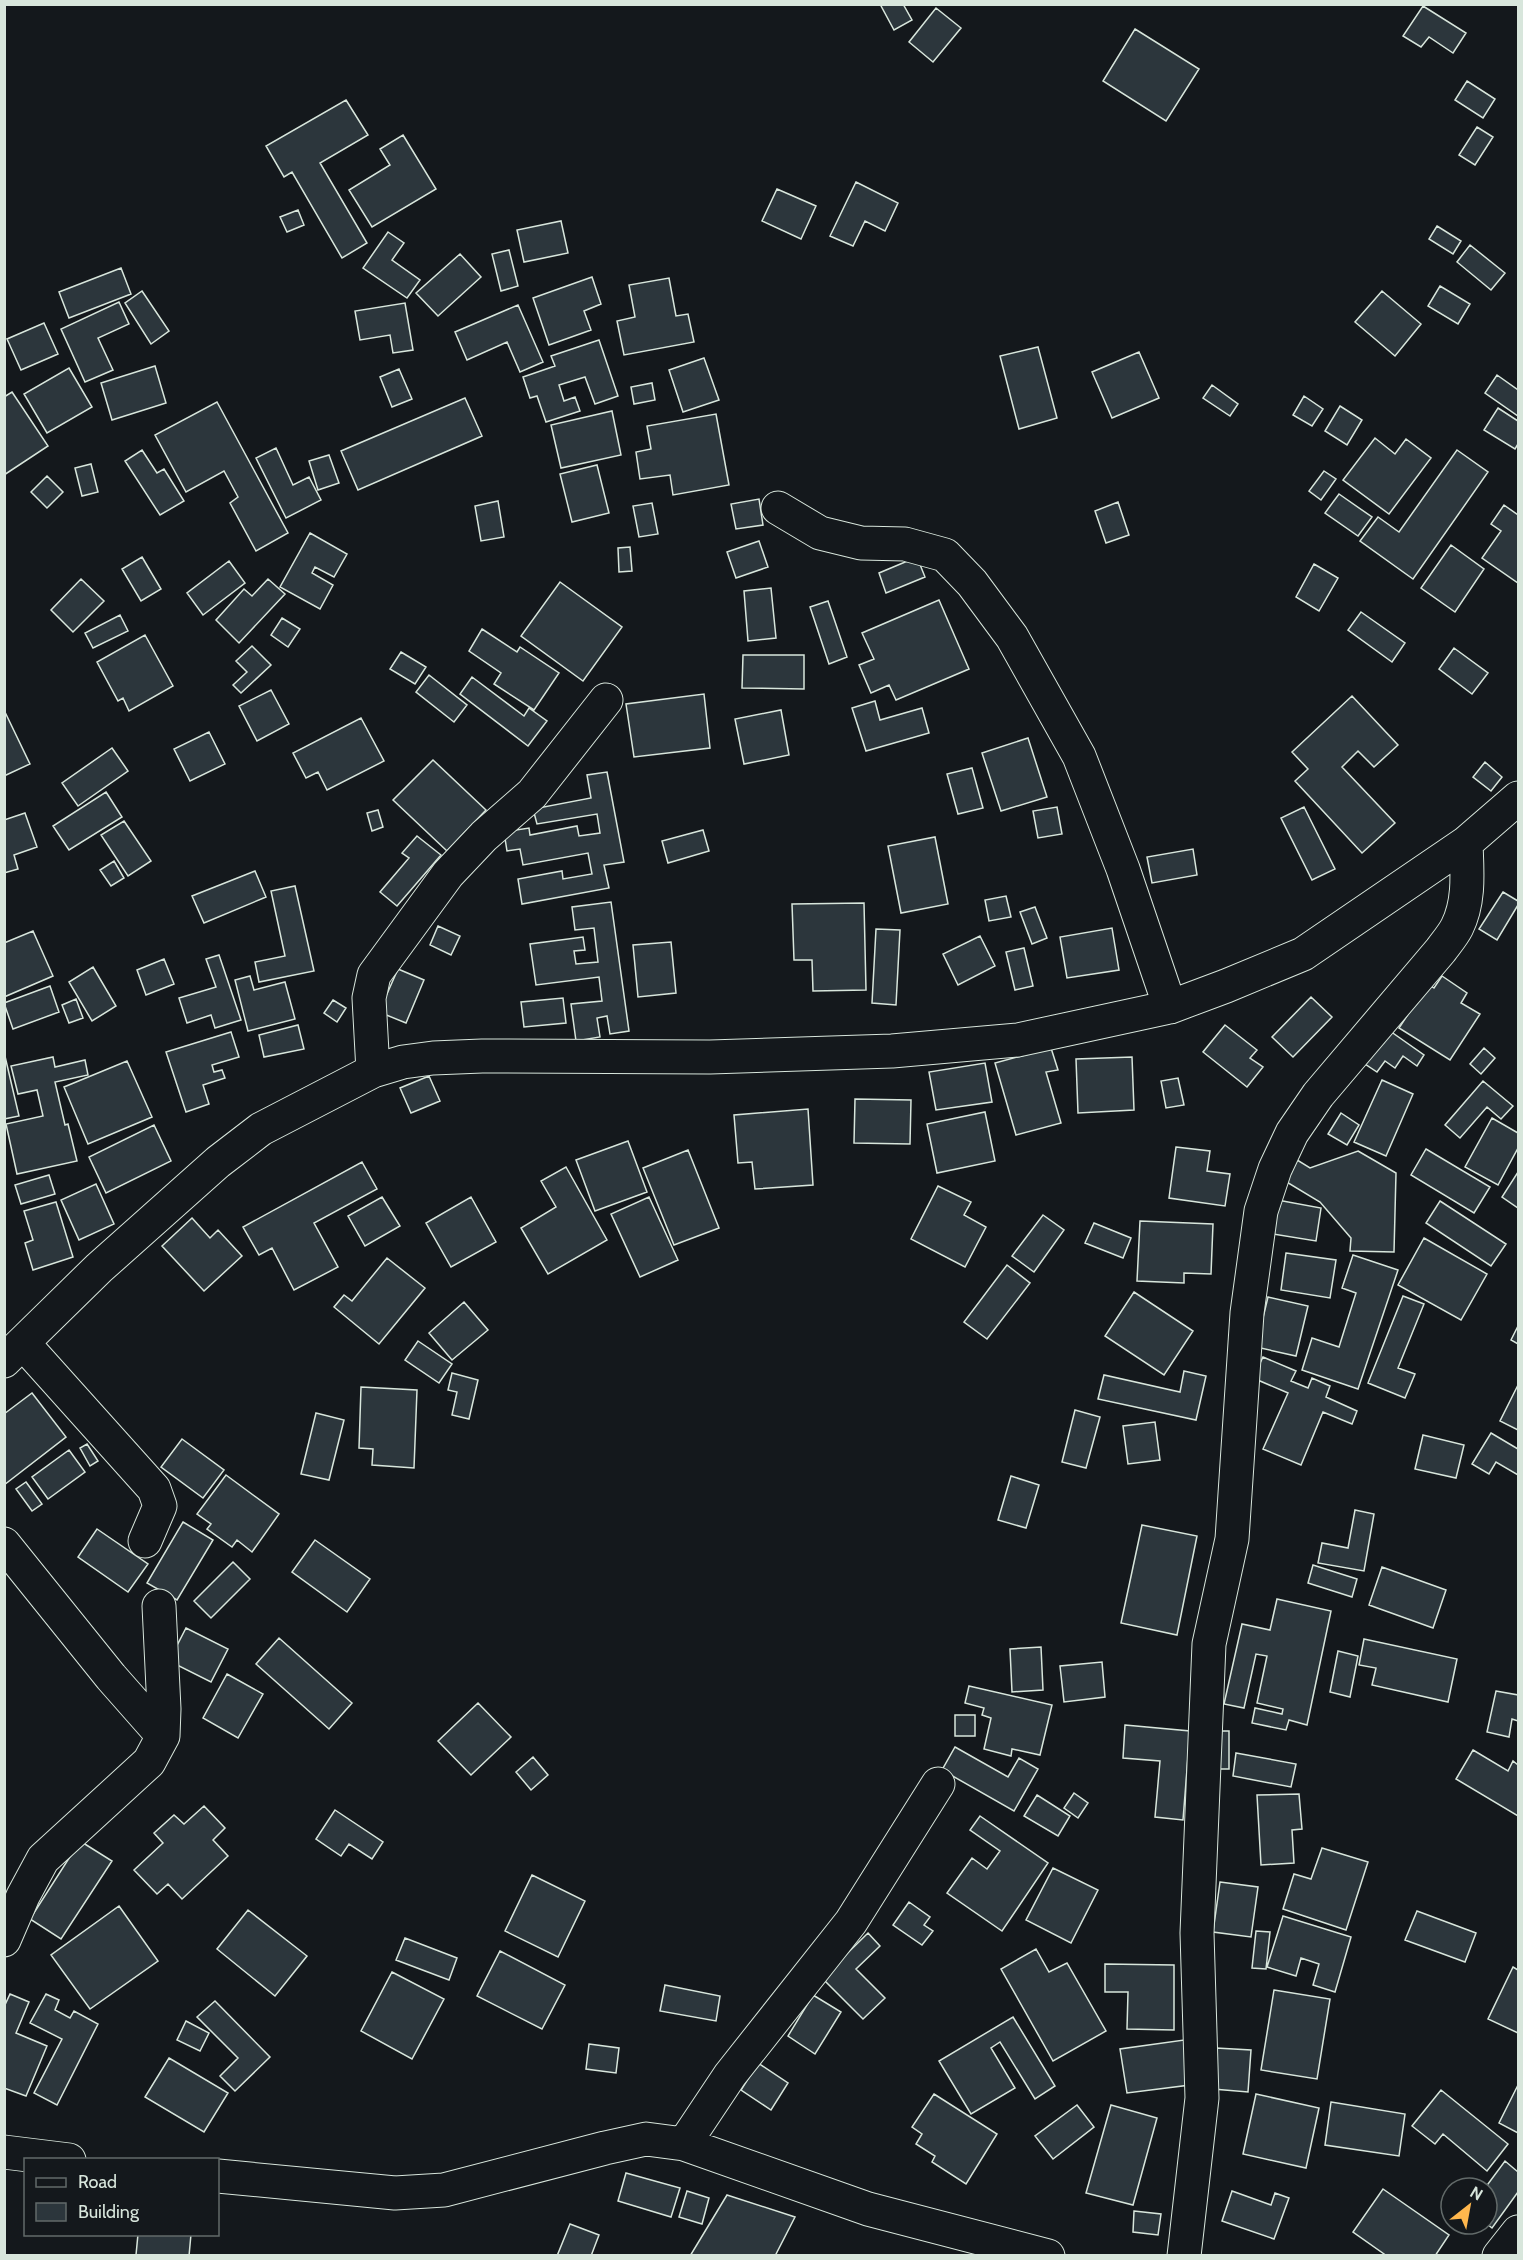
<svg xmlns="http://www.w3.org/2000/svg" width="1523" height="2260" viewBox="0 0 1523 2260" font-family="Cabin,sans-serif">
<rect width="100%" height="100%" fill="#14181c"/>
<path fill="#2c363c" stroke="#d8e6dc" stroke-width="1.5" d="M880 4H903L912 20 894 30Z
M1423 6 1466 33 1453 53 1429 37 1421 47 1403 36Z
M936 8 961 28 933 62 909 42Z
M1135 29 1199 69 1166 121 1103 81Z
M1467 81 1495 99 1483 118 1455 100Z
M346 100 368 135 320 163 367 243 342 258 292 172 284 177 266 146Z
M1477 127 1493 137 1475 165 1459 155Z
M403 135 436 189 372 227 349 190 390 165 380 149Z
M856 182 898 203 885 231 865 221 853 246 830 236Z
M777 189 816 206 801 239 762 221Z
M298 210 304 225 287 232 280 217Z
M561 221 568 253 524 262 517 230Z
M1437 226 1461 241 1453 254 1429 239Z
M388 232 404 243 392 260 420 280 407 298 363 268Z
M1470 245 1505 273 1491 290 1457 262Z
M509 250 518 286 501 291 492 254Z
M460 254 481 277 438 316 416 293Z
M121 268 131 294 69 318 59 292Z
M592 277 601 304 584 311 591 330 549 345 533 298Z
M669 278 676 316 688 314 694 342 624 355 617 321 635 317 629 285Z
M1440 286 1470 304 1458 324 1428 306Z
M142 291 169 331 151 344 125 303Z
M1382 291 1421 324 1395 356 1355 322Z
M119 302 129 324 98 338 113 370 85 382 61 329Z
M405 303 413 350 393 353 390 335 360 340 355 311Z
M518 305 543 362 520 372 507 342 467 360 455 332Z
M44 323 58 354 21 370 7 339Z
M599 340 618 396 595 404 585 377 559 385 564 401 575 397 580 411 546 422 537 396 530 398 523 377 555 366 551 356Z
M1038 347 1057 418 1019 429 1000 356Z
M1139 352 1159 398 1112 418 1092 372Z
M704 358 719 400 683 412 669 370Z
M155 366 166 403 112 420 101 383Z
M69 368 92 407 47 433 24 394Z
M399 369 412 399 392 407 380 377Z
M1497 375 1518 390V416L1485 393Z
M652 383 655 400 634 404 631 387Z
M1212 385 1238 404 1230 416 1203 398Z
M12 392 48 446 4 475V397Z
M1304 396 1323 409 1312 426 1293 415Z
M465 398 482 436 358 490 341 451Z
M217 402 288 533 256 551 230 503 238 497 224 471 186 492 155 435Z
M1340 406 1362 420 1347 445 1325 431Z
M1498 408 1518 421V444L1515 449 1484 430Z
M612 411 621 455 561 468 551 425Z
M716 414 729 485 673 495 670 475 640 479 636 452 651 449 647 426Z
M1375 438 1395 454 1406 439 1431 458 1389 514 1343 480Z
M276 448 293 485 309 477 321 500 286 518 256 458Z
M142 450 157 473 164 469 184 501 160 515 125 461Z
M1457 450 1488 472 1413 579 1360 541 1378 517 1399 532Z
M329 455 339 483 318 490 309 461Z
M91 464 98 492 82 496 75 468Z
M597 465 609 513 572 522 560 474Z
M1324 471 1336 479 1321 500 1309 491Z
M47 476 63 492 47 508 31 492Z
M1339 494 1372 517 1358 536 1325 513Z
M759 499 763 525 736 529 731 504Z
M498 501 504 537 481 541 475 506Z
M1118 502 1129 535 1106 543 1095 511Z
M652 503 658 534 639 537 633 506Z
M1504 505 1518 515V583L1482 558 1501 531 1491 524Z
M310 533 347 554 334 577 315 567 312 573 333 585 320 609 280 587Z
M759 541 768 567 736 578 727 552Z
M1451 545 1484 569 1455 612 1421 588Z
M630 547 632 571 619 572 618 548Z
M142 557 161 589 141 601 122 569Z
M917 557 925 577 886 593 879 573Z
M229 561 245 583 203 615 187 593Z
M1314 564 1338 578 1319 611 1296 597Z
M81 579 104 601 73 632 51 610Z
M268 579 285 594 239 643 216 620 244 589 252 596Z
M560 582 622 627 583 681 521 636Z
M771 588 776 638 748 641 744 591Z
M939 600 969 669 896 700 889 685 871 693 859 665 874 659 862 633Z
M828 601 847 657 829 664 810 607Z
M1361 612 1405 643 1392 662 1348 630Z
M120 615 128 631 93 648 85 633Z
M282 618 300 629 288 647 271 635Z
M482 629 517 652 520 647 559 673 534 710 494 684 501 673 469 651Z
M145 635 173 686 129 711 123 698 118 701 97 662Z
M252 646 271 665 241 693 233 685 247 672 236 661Z
M1454 648 1488 673 1472 694 1439 669Z
M401 652 426 667 415 684 390 669Z
M743 655H804V689L742 688Z
M429 675 467 705 454 722 416 692Z
M472 677 524 716 529 708 547 721 528 746 460 694Z
M271 690 289 724 257 741 239 706Z
M704 694 710 748 634 757 626 704Z
M1352 696 1398 745 1374 767 1358 751 1342 767 1395 823 1362 853 1295 781 1308 769 1292 752Z
M875 701 880 720 922 708 929 733 866 751 852 708Z
M4 710 30 764 4 776Z
M781 710 789 755 744 764 735 719Z
M361 718 384 761 327 790 318 772 306 778 293 753Z
M209 732 225 764 190 781 174 749Z
M1028 738 1047 797 1001 811 982 753Z
M112 748 128 771 78 806 62 783Z
M433 760 486 810 447 851 393 800Z
M1485 762 1502 777 1491 791 1473 777Z
M972 768 983 808 958 814 947 774Z
M607 772 624 862 604 865 609 888 522 904 518 879 562 871 563 879 592 874 588 853 523 865 520 849 507 851 504 832 529 828 530 835 577 826 579 836 600 833 597 814 537 824 533 809 591 798 587 775Z
M106 792 122 817 69 850 53 826Z
M1057 807 1062 834 1038 838 1033 811Z
M1304 807 1335 869 1312 880 1281 818Z
M378 810 383 827 372 831 367 813Z
M25 813 37 847 14 855 18 869 4 873V820Z
M124 821 151 861 128 876 101 835Z
M703 830 709 851 668 863 662 841Z
M417 836 441 855 397 906 380 892 409 858 402 853Z
M935 837 948 904 901 913 888 846Z
M1193 849 1197 875 1152 883 1147 857Z
M114 861 124 878 111 886 100 870Z
M255 871 266 897 204 923 192 896Z
M295 886 314 971 259 982 255 962 285 956 271 891Z
M1503 892 1518 901V905L1497 940 1479 929Z
M1006 896 1011 917 989 921 985 900Z
M611 902 629 1031 610 1034 607 1016 597 1018 600 1037 576 1041 571 1004 602 1001 599 977 536 985 530 944 583 937 585 950 574 951 576 964 598 962 594 928 575 930 572 907Z
M864 903 866 990 813 991 812 960H794L792 904Z
M1035 907 1047 938 1032 944 1020 912Z
M438 926 460 936 451 955 430 945Z
M1112 928 1119 970 1067 978 1060 937Z
M876 929 900 930 896 1005 872 1003Z
M33 931 53 976 4 997V943Z
M980 936 995 966 958 985 943 954Z
M671 942 676 993 638 997 633 945Z
M1024 948 1033 986 1015 990 1006 952Z
M219 955 241 1020 215 1028 211 1015 187 1023 179 998 216 987 206 959Z
M164 959 174 984 146 995 137 970Z
M93 967 116 1006 92 1021 69 982Z
M398 969 424 980 406 1023 379 1012Z
M250 976 254 990 285 982 295 1019 248 1031 235 980Z
M1442 976 1467 993 1461 1003 1480 1014 1450 1060 1399 1028 1428 984 1434 988Z
M50 986 59 1012 13 1029 4 1003Z
M1311 997 1332 1017 1293 1057 1272 1037Z
M563 998 566 1023 524 1027 521 1002Z
M76 999 83 1018 69 1023 62 1005Z
M333 1000 346 1008 337 1022 324 1013Z
M1380 1024 1424 1055 1417 1066 1403 1056 1395 1068 1385 1061 1377 1072 1356 1058Z
M298 1025 304 1049 264 1057 259 1035Z
M1225 1025 1257 1050 1250 1058 1263 1067 1247 1087 1203 1052Z
M231 1032 239 1057 212 1065 214 1072 222 1070 225 1078 203 1085 209 1104 186 1112 166 1052Z
M1051 1048 1058 1070 1046 1072 1061 1123 1016 1135 995 1063Z
M1484 1048 1495 1058 1481 1074 1470 1064Z
M4 1052 19 1116 4 1119Z
M53 1057 55 1067 85 1060 88 1075 55 1082 65 1125 68 1124 77 1161 17 1174 6 1124 43 1116 37 1090 18 1094 11 1066Z
M1132 1057 1134 1110 1078 1113 1076 1059Z
M127 1061 152 1117 88 1144 64 1087Z
M985 1063 992 1102 936 1110 929 1072Z
M429 1076 440 1101 411 1113 400 1088Z
M1178 1078 1184 1105 1166 1108 1161 1081Z
M1382 1080 1413 1094 1386 1156 1354 1142Z
M1483 1081 1513 1106 1501 1119 1487 1107 1460 1138 1445 1125Z
M855 1099 911 1100 910 1144 854 1143Z
M808 1109 813 1185 755 1189 752 1162 738 1163 734 1115Z
M985 1112 995 1161 937 1173 927 1124Z
M1341 1113 1359 1125 1347 1145 1328 1134Z
M1492 1118 1518 1133V1148L1498 1185 1465 1167Z
M154 1125 171 1161 106 1193 89 1157Z
M628 1141 647 1192 595 1211 576 1160Z
M1176 1147 1210 1151 1207 1171 1230 1174 1225 1206 1169 1198Z
M1426 1149 1490 1187 1474 1213 1411 1175Z
M688 1150 719 1228 674 1245 643 1168Z
M1358 1151 1396 1173 1394 1252 1350 1251 1351 1238 1320 1202 1280 1178 1294 1158 1310 1168Z
M362 1162 377 1189 314 1223 338 1267 294 1290 272 1248 259 1255 243 1227Z
M566 1167 607 1240 548 1274 521 1228 556 1207 541 1181Z
M1518 1172V1208L1502 1197Z
M49 1175 55 1194 21 1204 15 1185Z
M96 1184 114 1224 79 1240 61 1200Z
M938 1186 971 1202 964 1215 986 1227 965 1267 911 1239Z
M382 1197 400 1226 365 1246 348 1216Z
M471 1197 496 1242 451 1267 426 1223Z
M649 1197 678 1260 640 1277 611 1214Z
M1272 1199 1321 1208 1316 1241 1267 1233Z
M1440 1201 1506 1244 1491 1266 1426 1223Z
M56 1202 73 1257 33 1270 25 1243 33 1240 24 1211Z
M1043 1215 1064 1230 1034 1272 1012 1256Z
M192 1218 210 1238 218 1230 242 1256 204 1291 162 1246Z
M1140 1221 1213 1224 1211 1274 1184 1273V1283L1137 1281Z
M1094 1223 1131 1238 1123 1258 1085 1243Z
M1424 1238 1487 1274 1461 1320 1398 1285Z
M1286 1253 1336 1260 1330 1298 1281 1290Z
M1353 1255 1398 1270 1358 1389 1302 1370 1312 1338 1339 1347 1356 1293 1342 1288Z
M387 1258 425 1288 379 1344 334 1307 344 1295 352 1301Z
M1007 1265 1030 1283 987 1339 964 1322Z
M1134 1292 1193 1331 1164 1375 1105 1336Z
M1403 1296 1424 1304 1398 1368 1415 1374 1405 1398 1368 1383Z
M1268 1297 1308 1306 1296 1356 1256 1347Z
M464 1302 488 1330 452 1360 429 1333Z
M1518 1326V1344L1511 1340Z
M418 1341 452 1364 439 1383 405 1360Z
M1263 1357 1296 1371 1291 1381 1308 1388 1312 1378 1330 1386 1326 1397 1357 1411 1352 1424 1323 1412 1301 1465 1263 1449 1288 1393 1253 1378Z
M1184 1371 1206 1376 1196 1420 1098 1399 1104 1375 1180 1392Z
M452 1373 478 1380 469 1419 452 1415 457 1392 448 1390Z
M1518 1385V1430L1500 1421Z
M361 1387 417 1390 414 1468 372 1465 373 1449 359 1448Z
M32 1393 66 1437 4 1485V1414Z
M1075 1410 1100 1417 1086 1468 1062 1462Z
M316 1413 344 1420 329 1480 301 1474Z
M1155 1422 1160 1460 1128 1464 1123 1426Z
M1491 1433 1518 1449V1475L1496 1462 1489 1474 1472 1464Z
M1423 1435 1464 1445 1456 1478 1415 1469Z
M182 1439 224 1470 203 1498 161 1467Z
M87 1444 98 1461 90 1466 80 1448Z
M69 1450 85 1472 48 1499 32 1477Z
M226 1475 279 1514 252 1552 237 1540 232 1547 207 1529 211 1524 197 1514Z
M1011 1476 1039 1485 1026 1528 998 1520Z
M26 1482 42 1504 32 1511 16 1489Z
M1355 1510 1374 1514 1364 1571 1318 1563 1322 1543 1348 1548Z
M183 1522 213 1540 177 1600 147 1583Z
M1142 1525 1197 1536 1177 1635 1121 1623Z
M97 1529 148 1564 128 1592 78 1557Z
M315 1540 370 1579 347 1612 292 1572Z
M233 1562 250 1579 211 1618 194 1601Z
M1313 1565 1357 1579 1352 1597 1308 1583Z
M1382 1567 1446 1590 1433 1628 1369 1605Z
M1277 1599 1331 1611 1307 1725 1289 1720 1286 1730 1252 1723 1255 1708 1282 1714 1283 1709 1257 1703 1267 1656 1256 1654 1244 1708 1224 1704 1242 1624 1270 1630Z
M186 1628 228 1649 211 1682 169 1661Z
M279 1638 352 1703 329 1729 256 1664Z
M1364 1639 1457 1659 1448 1702 1372 1685 1376 1668 1359 1665Z
M1041 1647 1043 1690 1012 1692 1010 1649Z
M1338 1651 1358 1656 1350 1697 1330 1692Z
M1102 1662 1105 1697 1064 1702 1060 1666Z
M227 1674 263 1694 238 1738 203 1718Z
M969 1686 1052 1705 1040 1755 1012 1749 1011 1756 984 1749 991 1718 982 1715 984 1708 965 1703Z
M1496 1691 1518 1695V1721L1512 1719 1509 1737 1487 1732Z
M478 1703 511 1737 471 1775 438 1741Z
M955 1715H975V1736H955Z
M1125 1725 1190 1731 1183 1820 1155 1817 1160 1761 1123 1758Z
M1213 1731H1229V1769H1213Z
M955 1747 1008 1777 1019 1758 1038 1769 1014 1811 942 1770Z
M1473 1750 1508 1771 1513 1761 1518 1765V1816L1456 1779Z
M1236 1753 1296 1764 1291 1787 1233 1776Z
M533 1757 548 1775 531 1790 516 1772Z
M1074 1793 1088 1803 1078 1818 1064 1808Z
M1299 1794 1302 1829 1292 1830 1294 1863 1261 1865 1257 1795Z
M1037 1795 1070 1816 1058 1836 1024 1816Z
M204 1806 225 1828 213 1840 228 1856 182 1899 168 1884 157 1894 134 1870 163 1843 154 1833 174 1815 184 1824Z
M335 1810 383 1842 372 1859 349 1844 341 1856 316 1839Z
M980 1816 1048 1863 1002 1931 947 1893 972 1858 987 1869 1000 1851 970 1830Z
M80 1841 112 1861 61 1939 30 1919Z
M1322 1848 1368 1862 1346 1930 1283 1909 1294 1874 1311 1879Z
M1053 1868 1098 1890 1071 1943 1026 1920Z
M532 1875 585 1901 558 1957 505 1931Z
M1220 1882 1258 1887 1251 1937 1213 1932Z
M909 1902 930 1917 924 1925 933 1931 922 1945 893 1925Z
M119 1906 158 1961 90 2009 51 1955Z
M248 1910 307 1956 275 1996 217 1949Z
M1417 1911 1476 1933 1465 1962 1405 1940Z
M1283 1916 1351 1937 1335 1992 1313 1985 1319 1964 1301 1958 1296 1976 1267 1967Z
M1256 1931 1270 1932 1266 1969 1252 1968Z
M868 1933 880 1946 856 1969 885 1998 863 2019 822 1978Z
M405 1938 457 1958 449 1980 396 1960Z
M1036 1949 1049 1972 1067 1963 1106 2031 1053 2061 1001 1969Z
M500 1951 565 1985 542 2029 477 1996Z
M1105 1964 1174 1965V2030L1127 2029 1128 1992H1105Z
M1513 1967 1518 1970V2033L1488 2019Z
M392 1972 444 1999 412 2059 361 2031Z
M665 1985 720 1996 716 2021 660 2011Z
M1274 1990 1330 1999 1317 2079 1261 2070Z
M10 1994 29 2002 16 2033 47 2046 26 2096 4 2088V2007Z
M46 1994 59 2000 55 2010 70 2018 74 2011 98 2024 57 2105 34 2093 62 2039 30 2023Z
M813 1995 841 2012 815 2054 788 2036Z
M215 2001 270 2057 235 2091 220 2076 238 2058 197 2017Z
M1013 2017 1055 2086 1035 2099 1000 2042 991 2048 1015 2088 971 2114 939 2061Z
M186 2021 209 2033 200 2051 177 2040Z
M1184 2040 1190 2085 1127 2093 1120 2049Z
M589 2044 619 2048 616 2073 586 2069Z
M1216 2048 1251 2050 1248 2092 1213 2089Z
M169 2058 228 2093 204 2132 145 2097Z
M758 2063 788 2083 771 2110 741 2090Z
M1518 2085V2133L1499 2123Z
M1441 2090 1508 2144 1487 2171 1443 2134 1435 2144 1412 2126Z
M934 2094 997 2134 966 2184 932 2162 935 2156 916 2144 922 2134 912 2127Z
M1256 2094 1319 2108 1306 2168 1243 2154Z
M1331 2102 1405 2114 1399 2156 1325 2145Z
M1077 2105 1094 2127 1053 2159 1035 2136Z
M1111 2105 1157 2118 1133 2205 1086 2193Z
M1505 2161 1518 2172V2192L1492 2228 1487 2224V2188H1485Z
M626 2173 680 2188 671 2217 618 2201Z
M1383 2189 1449 2235 1435 2256H1387L1353 2232Z
M687 2191 709 2198 702 2224 679 2217Z
M1232 2191 1271 2205 1275 2193 1289 2198 1274 2239 1222 2221Z
M727 2195 795 2217 775 2256H690Z
M1134 2211 1161 2214 1158 2235 1133 2232Z
M570 2224 599 2235 591 2256H557Z
M138 2234H191L189 2256 136 2255Z"/>
<g fill="none" stroke-linecap="round" stroke-linejoin="round">
<g stroke="#d8e6dc" stroke-width="35">
<path id="minor" d="M778 508 820 533 861 543 905 544 945 555 972 583 1012 637 1079 756 1123 869 1170 1007
M373 1071 369 998 374 975 448 874 484 836 532 794 606 700
M23 1343 154 1489 160 1506 145 1541
M4 1361 99 1268 218 1162 261 1129 373 1071 403 1062 433 1058 482 1056 710 1057 892 1051 1018 1040 1170 1007 1226 986 1303 954 1466 843 1518 798
M4 1544 111 1677 163 1736
M4 1940 23 1896 43 1859 149 1762 163 1736 164 1709 159 1606
M684 2144 730 2075 851 1922 938 1784
M4 2152 69 2160
M218 2176 395 2193 444 2190 605 2148 646 2139 684 2144 868 2209 1048 2256
M1184 2256 1202 2098 1197 1933 1209 1644 1232 1539 1247 1313 1261 1211 1275 1169 1292 1133 1318 1095 1441 950C1446 943 1453 935 1457 927 1470 901 1467 871 1466 843
M1499 2256 1518 2232"/>
</g>
<use href="#minor" stroke="#14181c" stroke-width="33"/>
</g>
<rect width="1523" height="2260" fill="none" stroke="#d8e6dc" stroke-width="12"/>
<rect x="24" y="2158" width="195" height="78" fill="#14181c" stroke="#626a69" stroke-width="1.5"/>
<rect x="36" y="2178" width="30" height="9" fill="#14181c" stroke="#626a69" stroke-width="1.5"/>
<text x="78" y="2188" font-size="18" fill="#d8e6dc">Road</text>
<rect x="36" y="2203" width="30" height="18" fill="#2c363c" stroke="#626a69" stroke-width="1.5"/>
<text x="78" y="2218" font-size="18" fill="#d8e6dc">Building</text>
<g transform="translate(1469 2206) rotate(31)"><circle r="28" fill="#14181c" stroke="#626a69" stroke-width="1.5"/>
<path d="M0-4.5L10 22L0 15L-10 22Z" fill="#ffb74d"/>
<text y="-9" font-size="16" font-weight="bold" text-anchor="middle" fill="#d8e6dc">N</text>
</g>
</svg>
